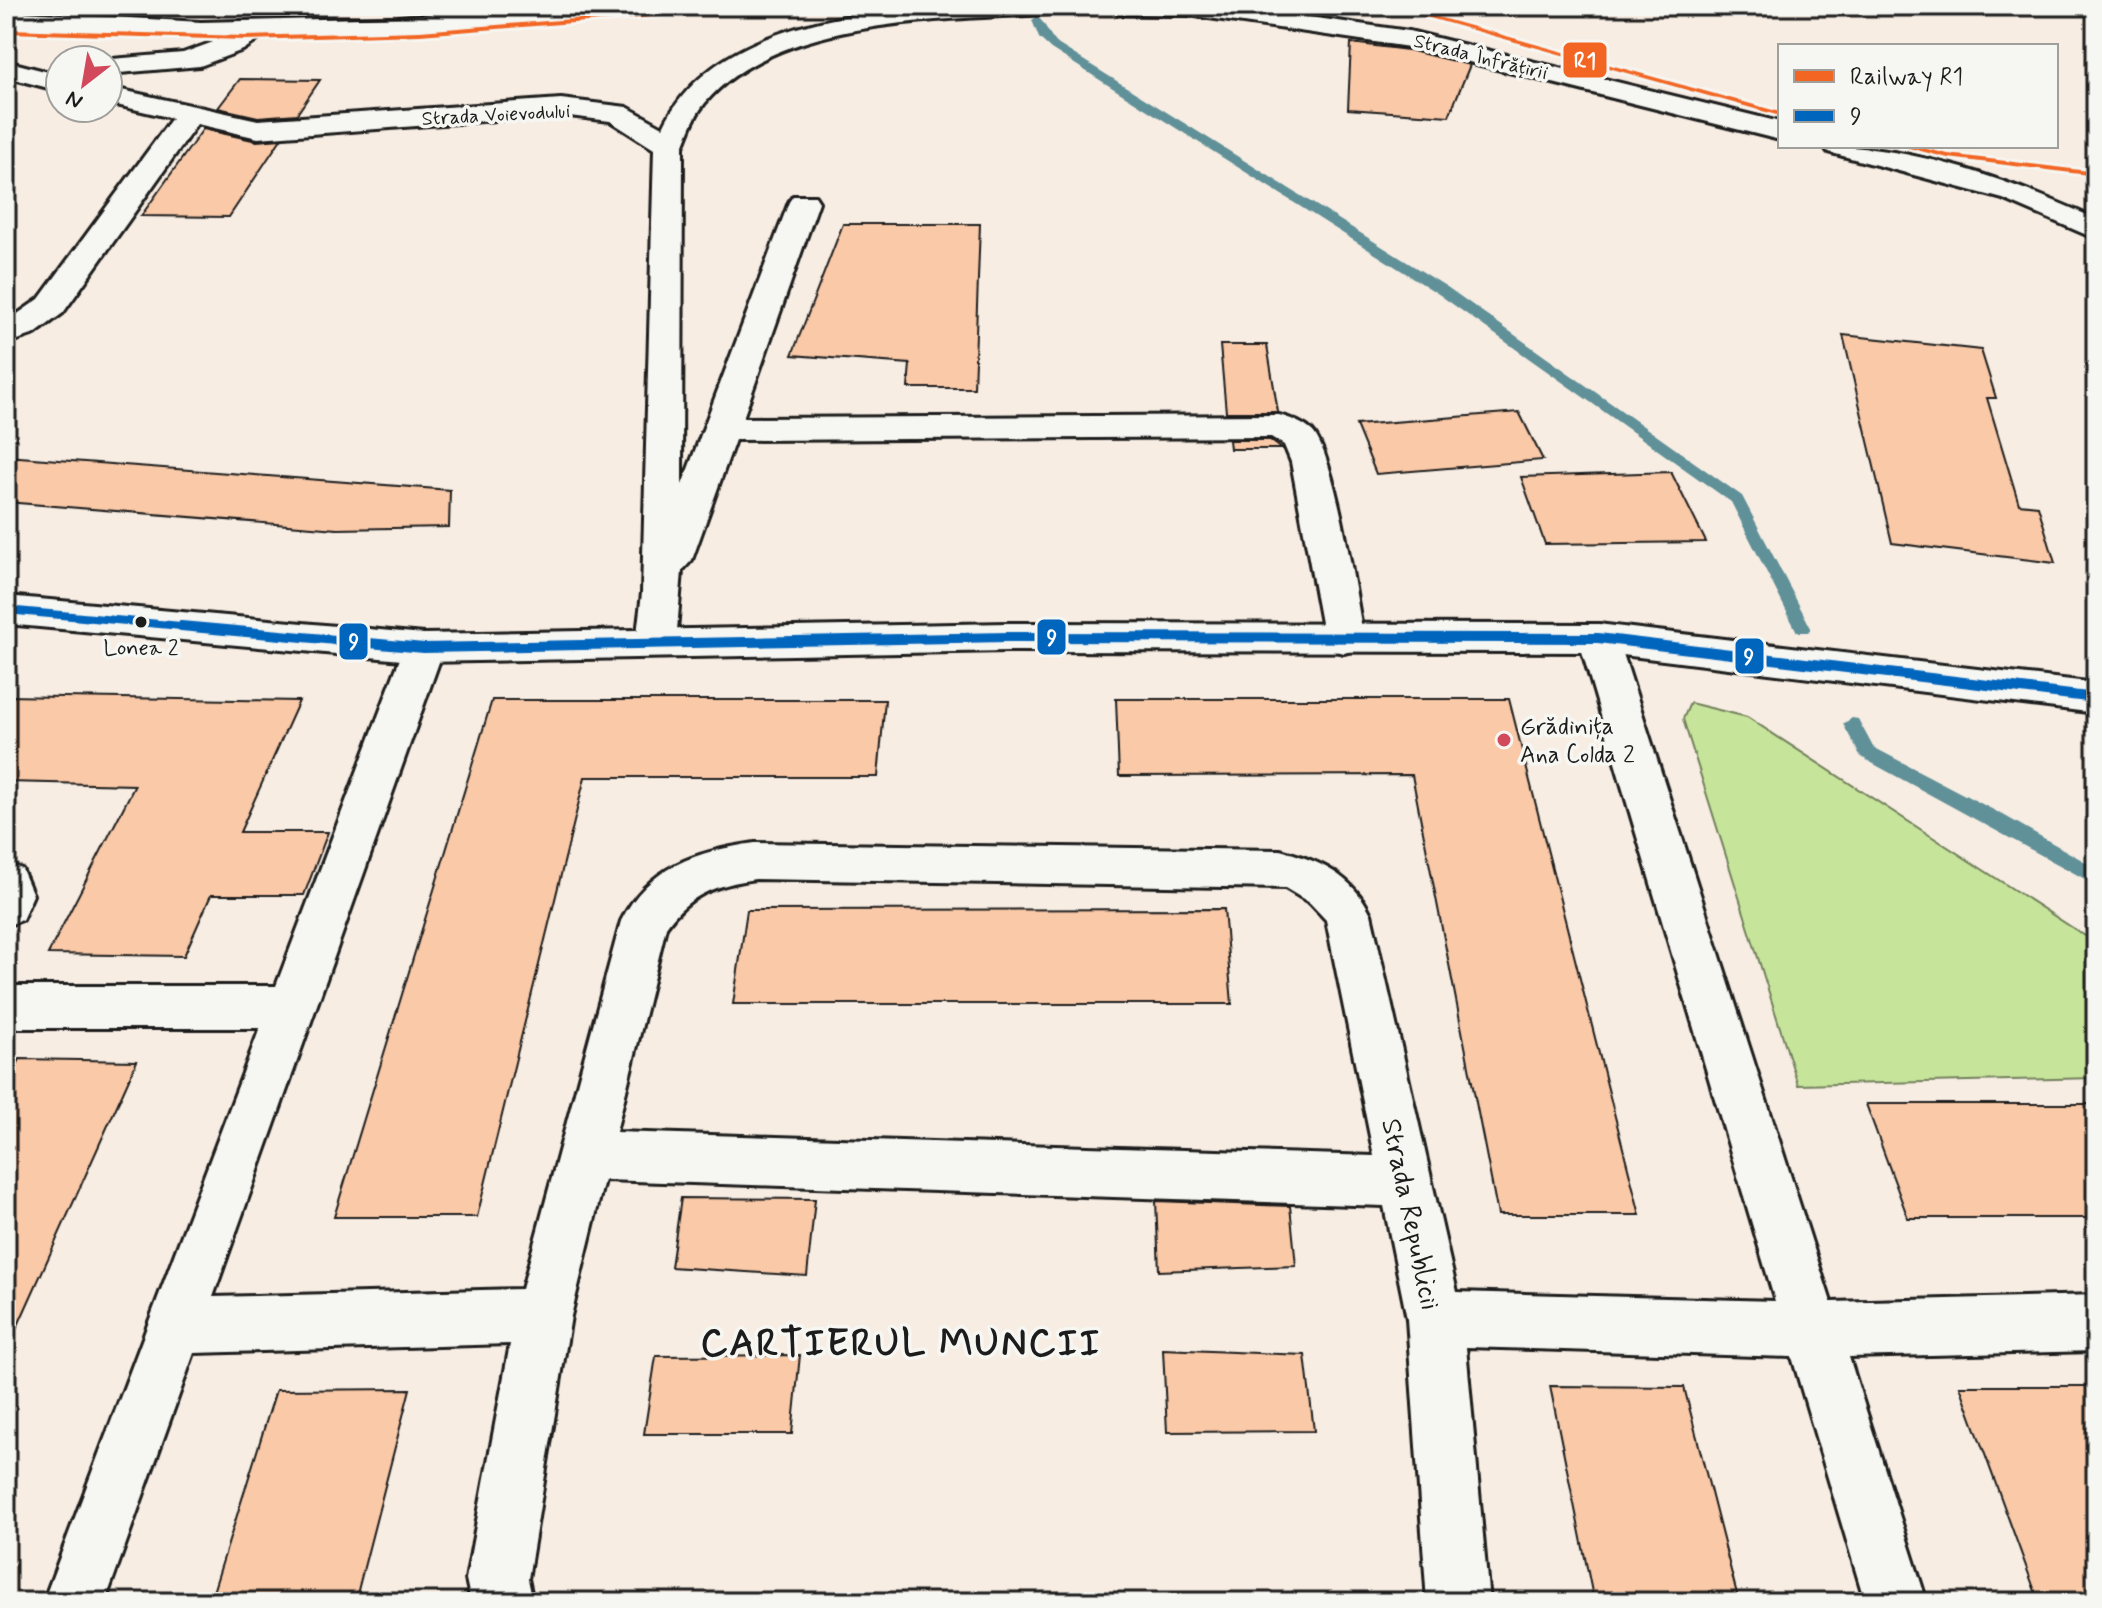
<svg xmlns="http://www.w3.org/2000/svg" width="2102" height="1608" viewBox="0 0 2102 1608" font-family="Mynerve,sans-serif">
<rect width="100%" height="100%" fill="#f7ede3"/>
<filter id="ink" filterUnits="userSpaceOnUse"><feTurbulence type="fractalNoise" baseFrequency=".0125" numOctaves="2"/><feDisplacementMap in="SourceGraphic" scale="16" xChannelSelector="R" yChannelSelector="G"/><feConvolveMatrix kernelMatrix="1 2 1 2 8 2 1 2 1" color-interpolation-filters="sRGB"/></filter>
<g filter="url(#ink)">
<path fill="#c7e49b" stroke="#72805c" stroke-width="2" d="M1690 703 1747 717 2096 943V1078L1798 1085 1683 719Z"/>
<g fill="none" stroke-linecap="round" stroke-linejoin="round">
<path fill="#609098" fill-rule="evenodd" d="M1037 17C1045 21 1049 37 1059 45L1447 287 1742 496 1811 628 1809 632H1797L1731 502 1437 293 1051 49 1039 38 1032 20Z
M1852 718 1858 719 1873 747 2005 816 2096 868V885L1861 757 1843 724Z"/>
</g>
<path fill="#f9c9a8" stroke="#1c1c1c" stroke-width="2" d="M1351 43 1408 50 1470 65 1449 116 1348 109Z
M240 79 320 80 297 114 258 117 218 108Z
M203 129 257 141 281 139 229 217 141 216Z
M843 224H980L974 388H908L910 364 792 355Z
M1843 335 1981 350 1996 398H1987L2019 504 2038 506 2055 563 1892 543Z
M1220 345H1267L1278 412H1226Z
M1519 412 1543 460 1376 474 1356 425Z
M1229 440H1270L1282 449H1230Z
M6 456 450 490 449 527 337 529 6 502Z
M1671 472 1706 542 1545 544 1521 477Z
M6 696 299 701 240 832H328L304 895H211L184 956 48 954 135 785 6 782Z
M1116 699H1509L1640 1215H1498L1412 775 1119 776Z
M492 700H885L878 777H585L477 1217H334Z
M1224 909 1232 1004H733L747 910Z
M20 1059 137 1061 6 1352V1087Z
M1866 1104H2096V1218H1908Z
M681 1198 815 1199 807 1276 671 1267Z
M1156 1201 1290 1206 1296 1266 1159 1271Z
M1163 1349 1305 1355 1314 1431 1167 1432Z
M800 1355 792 1434H644L656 1356Z
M1550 1386 1684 1387 1739 1602H1594Z
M1960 1386H2096V1602H2039Z
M410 1389 355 1602H210L276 1390Z"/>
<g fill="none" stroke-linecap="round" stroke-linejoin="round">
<g stroke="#1c1c1c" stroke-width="6">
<path id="minor" d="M539 6H697L684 14 398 33 264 36 243 50 200 66 108 74V60H100L183 53 227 37 6 27V11L201 22 398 17Z
M933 6H1059L1046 14C943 20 778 17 705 103 694 116 689 132 683 147L682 485 789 202 793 196H815L819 202 743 418 1279 415C1290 418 1303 423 1312 431 1336 455 1356 599 1364 639L1358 649 1344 653 1330 649 1324 639 1291 462 1284 445 1271 437 735 440 692 560 682 571 676 642 670 652 656 656 642 652 636 642 642 593 654 149 610 121 561 115 258 138 197 124 63 313 35 334 6 344V322L39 299 172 118 108 103V87L258 120 561 99 627 107 663 127C709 31 838 14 933 6Z
M1107 6H1231L1409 31 1780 122V140L1409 47 1188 15 1120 14Z
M6 61 60 75V91L6 77Z
M1824 146C1917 146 2011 181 2096 219V239L2003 199 1828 152Z
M1598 624 1612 628 1618 638 1831 1302 2096 1295V1351L1849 1357 1927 1602H1865L1792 1357 1466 1347 1489 1602H1427L1407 1319 1384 1206 604 1180 571 1316 528 1579 533 1602H471L466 1579 510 1344 194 1353 105 1602H43L260 1028H6V986H276L404 648 410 638 424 634 438 638 444 648 213 1297 522 1289 621 921C648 866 698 851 755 843L1280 850C1320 861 1352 875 1371 914L1457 1292 1775 1301 1578 638 1584 628ZM755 879 1285 888 1310 903 1326 920 1374 1156 616 1132 666 927C689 894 716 885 755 879Z
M6 863 22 869 33 895 22 920 6 926Z"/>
</g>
<g stroke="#1c1c1c" stroke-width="6">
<path id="tertiary" d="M6 596 424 634 1008 623 1598 624 2096 683V713L1598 652 1008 651 424 662 6 624Z"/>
</g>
<use href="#minor" fill="#f6f6f2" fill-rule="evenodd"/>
<use href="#tertiary" fill="#f6f6f2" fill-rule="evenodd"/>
<g stroke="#f6f6f2" stroke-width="13">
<path id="bus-1-far1" d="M6 610 203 628"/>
</g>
<g stroke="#f6f6f2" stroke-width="16">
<path id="bus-1" d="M181 626 424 648 1008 637 1598 638 2096 698"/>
</g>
<use href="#bus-1-far1" stroke="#0065bd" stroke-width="8"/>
<use href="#bus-1" stroke="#0065bd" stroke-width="10"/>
<g stroke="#f6f6f2" stroke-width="6">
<path id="rail-1" d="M741 6H771L768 8 420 35 245 40 6 33V29L245 36 420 31Z
M1387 6H1398L1780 112V116Z
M1901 146H1915L1948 154 2096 172V176L1948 158Z"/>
</g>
<use href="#rail-1" fill="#f26522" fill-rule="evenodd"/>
</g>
</g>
<circle fill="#1c1c1c" stroke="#f6f6f2" stroke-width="3" cx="141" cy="622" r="7"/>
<circle fill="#d1495b" stroke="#f6f6f2" stroke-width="3" cx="1504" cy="740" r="8"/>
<g text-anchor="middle" stroke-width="7" stroke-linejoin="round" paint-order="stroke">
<g font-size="20" fill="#1c1c1c" stroke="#f6f6f2">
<text transform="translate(1481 56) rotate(14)" y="7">Strada Înfrățirii</text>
<text transform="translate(496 114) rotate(-3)" y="7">Strada Voievodului</text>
</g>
<g font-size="22" fill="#1c1c1c" stroke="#f6f6f2">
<text x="141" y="655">Lonea 2</text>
</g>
<g font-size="24" fill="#1c1c1c" stroke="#f6f6f2" text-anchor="start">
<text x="1520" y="734">Grădinița<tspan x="1520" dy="28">Ana Colda 2</tspan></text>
</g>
<g font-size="28" fill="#1c1c1c" stroke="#f6f6f2">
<text transform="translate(1412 1214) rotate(78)" y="10">Strada Republicii</text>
</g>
<g font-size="38" font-weight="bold" letter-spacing="2" fill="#1c1c1c" stroke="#f6f6f2">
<text x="901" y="1355">CARTIERUL MUNCII</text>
</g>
</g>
<g stroke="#f6f6f2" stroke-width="3">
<rect x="1562" y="41" width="46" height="38" rx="8" fill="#f26522"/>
<rect x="1036" y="618" width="31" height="38" rx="8" fill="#0065bd"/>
<rect x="338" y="622" width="31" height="39" rx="8" fill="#0065bd"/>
<rect x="1734" y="637" width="31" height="38" rx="8" fill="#0065bd"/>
</g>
<g font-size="22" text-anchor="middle" font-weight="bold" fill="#fff">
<text x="1585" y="68">R1</text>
<text x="1052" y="645">9</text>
<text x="354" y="649">9</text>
<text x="1749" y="664">9</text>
</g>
<rect width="2102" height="1608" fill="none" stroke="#f6f6f2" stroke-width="32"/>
<rect x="16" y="16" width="2070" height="1576" fill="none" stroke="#1c1c1c" stroke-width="3" filter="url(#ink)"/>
<rect x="1778" y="44" width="280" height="104" fill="#f6f6f2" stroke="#9f9f9c" stroke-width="2"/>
<rect x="1794" y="70" width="40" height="12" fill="#f26522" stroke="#9f9f9c" stroke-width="2"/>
<text x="1850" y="84" font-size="24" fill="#1c1c1c">Railway R1</text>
<rect x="1794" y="110" width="40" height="12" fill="#0065bd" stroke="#9f9f9c" stroke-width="2"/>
<text x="1850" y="124" font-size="24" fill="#1c1c1c">9</text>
<g transform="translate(84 84) rotate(211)"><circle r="38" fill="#f6f6f2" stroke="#9f9f9c" stroke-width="2"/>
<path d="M0-6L14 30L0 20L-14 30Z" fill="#d1495b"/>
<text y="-12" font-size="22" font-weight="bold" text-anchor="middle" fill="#1c1c1c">N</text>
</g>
</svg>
